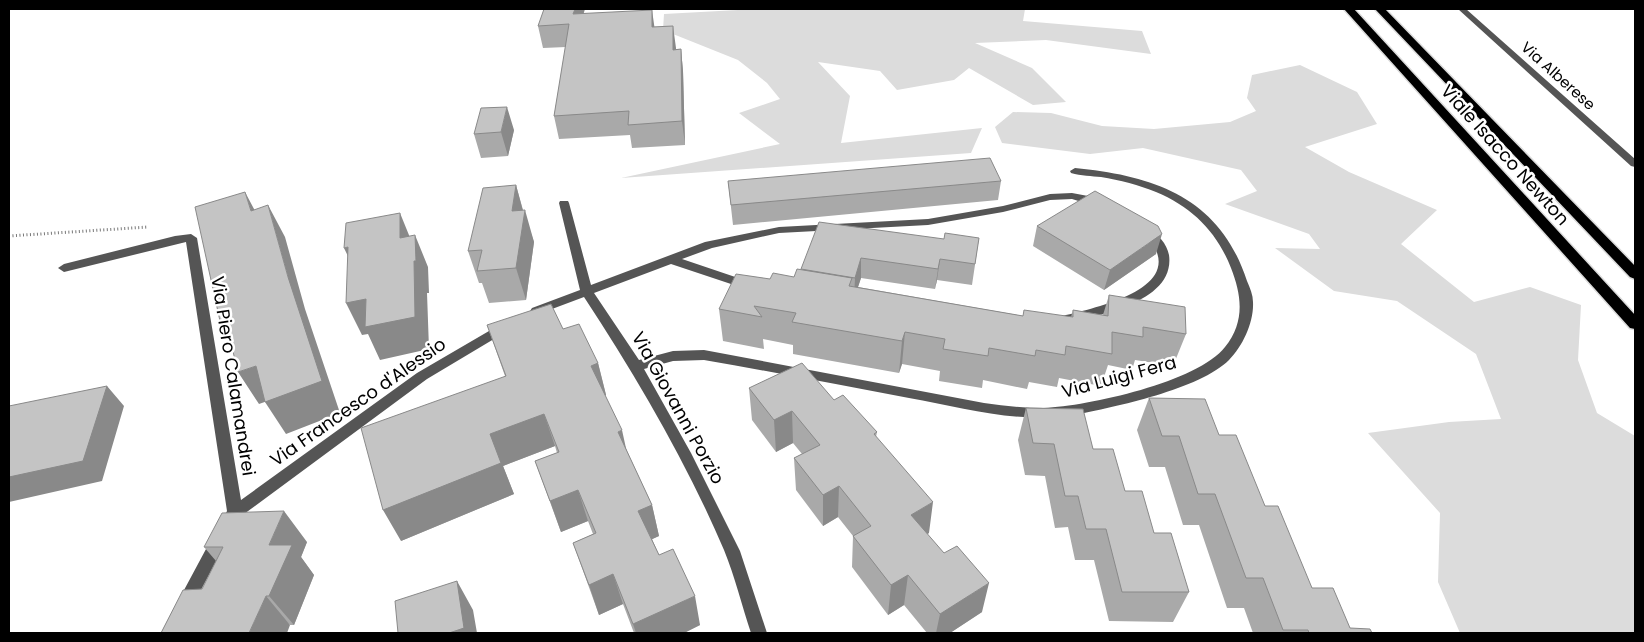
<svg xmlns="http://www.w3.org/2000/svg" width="1644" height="642" viewBox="0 0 1644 642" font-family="Poppins,sans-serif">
<rect width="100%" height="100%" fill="#fff"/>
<path fill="#dcdcdc" d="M756 9H1025L1023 21 1142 31 1151 54 1046 40 975 43 1032 68 1066 102 1033 105 969 68 954 80 897 90 880 71 818 62 850 96 841 143 982 128 971 153 621 178 780 144 739 113 780 99 767 83 738 60 663 30 664 14Z
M1300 65 1357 92 1377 124 1305 147 1349 172 1437 210 1401 244 1474 302 1530 287 1581 305 1578 360 1597 413 1635 436V633H1460L1438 582 1440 513 1368 433 1449 422 1501 419 1476 354 1397 301 1334 291 1275 248 1320 249 1309 234 1225 204 1257 191 1241 170 1143 148 1090 154 1002 143 995 127 1013 112 1051 113 1102 126 1154 129 1230 122 1256 111 1247 98 1252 75Z"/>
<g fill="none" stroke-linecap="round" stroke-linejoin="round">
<g stroke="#dbdbdb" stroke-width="3">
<path id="highway" d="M1344 9H1354L1635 315V329L1630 328Z
M1375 9H1385L1635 266V279L1630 277Z"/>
</g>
<path stroke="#777" stroke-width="3" stroke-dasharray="1 2.5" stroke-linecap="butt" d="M9 236 148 227"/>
<path fill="#555" fill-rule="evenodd" d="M1458 9H1466L1635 159V167L1631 166Z
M1075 168C1156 176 1220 198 1247 281 1250 288 1253 295 1253 302 1254 322 1243 346 1229 360 1200 389 1115 407 1074 415 1018 424 964 408 909 398 841 385 773 372 704 360L673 361 644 369 691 453 740 551 767 633H751C742 606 735 577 724 550 686 461 637 378 584 297L536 315 530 311 532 308 580 290 559 203 560 201H568L569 203 591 285 705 242 779 227 928 219 1003 206 1050 194 1072 193 1088 196 1103 204 1102 206 1098 207 1072 199 1050 200 1003 212 928 225 779 233 712 248 682 259 753 283 755 286 749 290 671 264 594 293 639 360 673 351 704 350 984 403C1004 406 1024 408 1044 408 1088 406 1198 382 1225 347 1245 322 1242 296 1231 268 1217 232 1192 207 1156 192 1139 185 1120 180 1101 177 1092 176 1081 176 1071 173L1070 171Z
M1147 230C1158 233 1167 244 1169 255 1176 305 1089 317 1055 326L1051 325 1049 322 1051 319C1078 311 1179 295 1155 248 1152 242 1145 239 1141 234Z
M191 234 197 238 241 500 417 373 501 324 505 323 511 327 509 330 427 379 240 517 236 524 231 526 226 524 223 519 227 511 186 242 64 272 58 268 64 264 175 236Z
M219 534 225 536 227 541 178 633H161L213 536Z"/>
<use href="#highway" fill="#000" fill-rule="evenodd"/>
</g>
<path fill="#a9a9a9" d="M584 13 654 27 676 49H681L683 71 685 145 632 148 630 135 559 139 554 116 566 47 543 48 538 26Z
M514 130 508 156 481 158 474 134Z
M728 181H1001L998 200 733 225Z
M516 185 523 210 534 242 526 300 489 303 482 283H479L468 251Z
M1037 226 1156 254 1104 290 1033 246Z
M979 238 972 285 937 280 935 289 861 278 858 287 1023 316 1071 317 1073 310 1103 315 1109 295 1186 334 1173 366 1135 360 1132 370 1108 365 1101 386 1059 378 1057 387 1029 382 1027 389 983 380 982 388 939 381 940 371 902 364 899 373 793 354V345L763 339 764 349 723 341 719 309 770 279 794 277 801 270 944 239Z
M487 325 563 329 598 363 606 395 605 396 626 449 652 505 659 536 652 539 659 555 700 625 684 633H634L623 604 599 615 573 543 593 534 588 521 561 532 535 461 557 453 555 446 503 466 514 494 401 541 505 376Z
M749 388 834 400 877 432 876 437 929 533 927 534 982 612 950 633H927L904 605 888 615 852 567 853 536 838 517 823 526 796 490 794 458 802 454 793 443 776 452 752 420Z
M1149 398 1219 435 1265 506 1312 588 1350 628 1372 633H1253L1244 608H1227L1199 525H1183L1165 467H1149L1137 430Z
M1026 408 1093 449 1125 491 1154 533 1189 592 1173 622 1109 621 1094 560H1075L1068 527 1055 528 1045 476 1025 475 1018 440Z
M307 542 301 557 314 575 294 625H290L216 561 204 547Z"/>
<path fill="#898989" d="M575 9H585L577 35 573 14Z
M652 10 655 31 652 27Z
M673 26 676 48V72L673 50Z
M681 49 683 71 685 145 682 121Z
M507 107 514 130 508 156 501 132Z
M516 185 524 215 525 210 534 242 526 300 516 268 512 211Z
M245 192 262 224 251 211Z
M268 205 285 237 305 309 340 413 286 434 265 402 288 277Z
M400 213 413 245 400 238Z
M1162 234 1156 254 1104 290 1110 270Z
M415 235 428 267 429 293H427L429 349 380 360 368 334 362 335 346 303 414 261Z
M348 247 359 279 344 248Z
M861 258V278L854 299 855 278Z
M940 259 937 280 935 289 938 269Z
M225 319 240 353 220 321Z
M905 332 902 364 899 373 902 341Z
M598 363 606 395 599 398 591 366Z
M256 366 276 398 259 404 238 372Z
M107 386 124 406 102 481 9 502V477Z
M792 411 793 443 776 452 774 420Z
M544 414 555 446 503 466 514 494 401 541 383 510 490 434Z
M622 430 629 462 618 432Z
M839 486 838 517 823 526V495Z
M578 490 588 521 561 532 550 501Z
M933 502 929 533 907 546 911 515Z
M652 505 659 536 646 542 638 511Z
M284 511 307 542 301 557 314 575 294 625 269 596V545Z
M613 574 623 604 599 615 589 585Z
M908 575 904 605 888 615 891 585Z
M457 581 473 610 477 633H449Z
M989 583 982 612 950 633H936L940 614Z
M266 596 290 625 287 633H249Z
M695 596 700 625 684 633H636L633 624Z"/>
<path fill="#c4c4c4" stroke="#898989" d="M544 9H575L573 14 652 10V27L673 26V50L681 49 682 121 628 125 629 111 554 116 569 24 538 26Z
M507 107 501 132 474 134 481 108Z
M990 158 1001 181 731 205 728 181Z
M516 185 512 211 525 210 516 268 477 271 482 250 468 251 483 188Z
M1095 191 1158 226 1162 234 1110 270 1037 226Z
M245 192 251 211 268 205 288 277 322 381 265 402 256 366 238 372 225 319 220 321 195 207Z
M400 213V238L415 235 416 261H414L415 317 365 327 366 299 346 303 348 247 344 248 346 223Z
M819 222 944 239 945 233 979 238 975 264 940 259 938 269 861 258 855 278 801 269Z
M797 269 852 278 849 286 1023 316 1024 310 1073 317V310L1108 316 1109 295 1185 307 1186 334 1143 327V337L1112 332V354L1066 346 1065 355 1036 350 1035 356 989 348 988 356 943 349 945 339 905 332 902 341 792 322 796 313 754 306 762 317 719 309 736 274 770 279 773 273 794 277Z
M551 304 563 329 579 324 598 363 591 366 622 430 618 432 652 505 638 511 659 555 673 549 695 596 633 624 613 574 589 585 573 543 596 533 578 490 550 501 535 461 559 452 544 414 490 434 501 463 383 510 361 428 506 376 487 325Z
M802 363 834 400 843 395 877 432 874 434 933 502 911 515 944 553 957 546 989 583 940 614 908 575 891 585 853 536 871 526 839 486 823 495 794 458 820 445 792 411 774 420 749 388Z
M107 386 83 461 9 477V406Z
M1149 398 1205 399 1219 435H1236L1265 506H1278L1312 588H1333L1350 628 1370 629 1372 633H1309L1308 630H1283L1263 578H1246L1215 494H1198L1179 436H1162Z
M1026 408 1083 409 1093 449H1113L1125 491H1142L1154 533H1171L1189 592H1122L1106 529H1086L1078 496H1065L1054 444 1033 443Z
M284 511 269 545H292L269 596H266L249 633H161L183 590 202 589 223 547H204L222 513Z
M457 581 464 628 449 633H398L395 601Z"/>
<g text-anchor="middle" stroke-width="5" stroke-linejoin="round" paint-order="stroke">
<g font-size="15" fill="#000" stroke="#fff">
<text transform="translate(1558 76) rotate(42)" y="5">Via Alberese</text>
</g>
<g font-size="18" fill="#000" stroke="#fff">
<text transform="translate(1505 155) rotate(48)" y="6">Viale Isacco Newton</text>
<text transform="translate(233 376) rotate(81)" y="6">Via Piero Calamandrei</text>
<text transform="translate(1119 377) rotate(-15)" y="6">Via Luigi Fera</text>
<text transform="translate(358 402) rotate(-35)" y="6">Via Francesco d'Alessio</text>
<text transform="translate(678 408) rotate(61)" y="6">Via Giovanni Porzio</text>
</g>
</g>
<rect width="1644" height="642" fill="none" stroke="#000000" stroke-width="20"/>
</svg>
